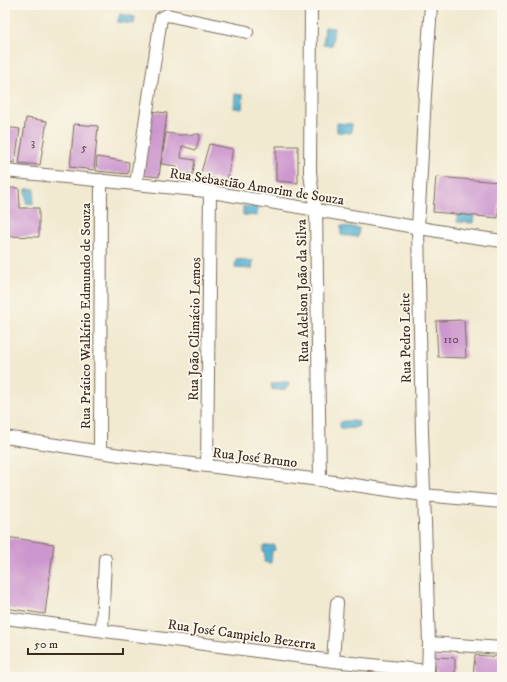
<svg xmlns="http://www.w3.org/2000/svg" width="507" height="682" viewBox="0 0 507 682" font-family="'IM FELL DW Pica',serif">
<rect width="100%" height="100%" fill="#fbf7ec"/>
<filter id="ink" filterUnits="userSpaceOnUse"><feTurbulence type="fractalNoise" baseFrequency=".025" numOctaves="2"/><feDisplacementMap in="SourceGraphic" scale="8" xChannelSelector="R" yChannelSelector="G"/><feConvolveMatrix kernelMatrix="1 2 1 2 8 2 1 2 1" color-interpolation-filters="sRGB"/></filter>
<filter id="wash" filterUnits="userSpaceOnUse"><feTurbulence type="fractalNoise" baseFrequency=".012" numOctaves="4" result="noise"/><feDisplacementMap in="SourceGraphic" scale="16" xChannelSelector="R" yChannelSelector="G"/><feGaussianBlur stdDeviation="0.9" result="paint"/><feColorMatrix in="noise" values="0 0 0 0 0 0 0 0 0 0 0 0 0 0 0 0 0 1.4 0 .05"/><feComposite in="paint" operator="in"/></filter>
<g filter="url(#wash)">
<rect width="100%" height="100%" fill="#f1ead1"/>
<path fill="#53b0d1" stroke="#476d78" d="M120 14 135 17 134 24 117 22Z
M325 27 334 28 332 45H323Z
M235 94 243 95 242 109 234 108Z
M337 123 352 124 351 133 337 132Z
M26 189H35L33 204 26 203Z
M243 206 258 207 257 216 243 215Z
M457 214 474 216 473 223 457 222Z
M341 226 359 228 358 237 341 235Z
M236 259 253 261 252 269 235 268Z
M285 382H289V387C285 391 277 390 272 389L271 384 274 383Z
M343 421H358L359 426C353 429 346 429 340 428V423Z
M274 545 275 550 272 551 271 563 264 562 265 552H263V546Z"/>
<g id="blocks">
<path fill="#cc96ce" d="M149 111 167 113 159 177 140 175Z
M26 118 47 121 40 165 19 163Z
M74 124 98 126 94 170 70 167Z
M5 127 20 129 15 163 5 162Z
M166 133 180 135 200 134 196 150 182 146 181 158 195 160 193 174 177 173V166L161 164Z
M209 144 233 149 227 181 200 176Z
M276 146H298V183L276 181Z
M97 157 129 162 128 174 96 171Z
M436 177 500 182 498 218 433 212Z
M5 188H19L20 208H39V237L5 236Z
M464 320 466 358 438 357 436 321Z
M6 537 54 544 45 614 5 608V542Z
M475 655 502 657 501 677H473Z
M434 657 455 658V677H436Z"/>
</g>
</g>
<g filter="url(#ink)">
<use href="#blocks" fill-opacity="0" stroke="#7b6d5d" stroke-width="1"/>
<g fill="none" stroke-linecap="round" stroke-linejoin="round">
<g stroke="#7b6d5d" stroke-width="14">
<path id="minor" d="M311 5 310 172 312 189 316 210 320 480
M5 171 206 191 461 235 502 241
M136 184 161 18 167 15 247 32
M5 437 120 455 320 480 423 495 502 502
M100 452 101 180
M207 466 210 192
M5 618 333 661 428 671 429 643 422 432 418 228 425 95 431 5
M102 630 105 559
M429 643 502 648
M333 661 337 603"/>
</g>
<use href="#minor" stroke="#fff" stroke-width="12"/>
</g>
</g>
<g text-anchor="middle" stroke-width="3.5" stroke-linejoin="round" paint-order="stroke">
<g font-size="12" fill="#5f454a">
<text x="33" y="146">3</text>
<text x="84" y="151">5</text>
<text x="451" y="343">110</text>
</g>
<g font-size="14" fill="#3b2a1e" stroke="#fbf7ec">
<text transform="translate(257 186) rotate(9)" y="5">Rua Sebastião Amorim de Souza</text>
<text transform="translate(302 291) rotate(-91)" y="5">Rua Adelson João da Silva</text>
<text transform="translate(85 316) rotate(-90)" y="5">Rua Prático Walkírio Edmundo de Souza</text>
<text transform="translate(194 329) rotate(-89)" y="5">Rua João Climácio Lemos</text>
<text transform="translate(405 338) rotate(-91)" y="5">Rua Pedro Leite</text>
<text transform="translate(255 457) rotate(7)" y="5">Rua José Bruno</text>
<text transform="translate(242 634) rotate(8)" y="5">Rua José Campielo Bezerra</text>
</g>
</g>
<rect width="507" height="682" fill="none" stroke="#fbf7ec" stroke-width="20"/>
<path d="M28 648v6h95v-6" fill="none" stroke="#3b2a1e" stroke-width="2"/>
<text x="34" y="648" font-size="12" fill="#3b2a1e" stroke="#fbf7ec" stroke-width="3" paint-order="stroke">50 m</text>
</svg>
